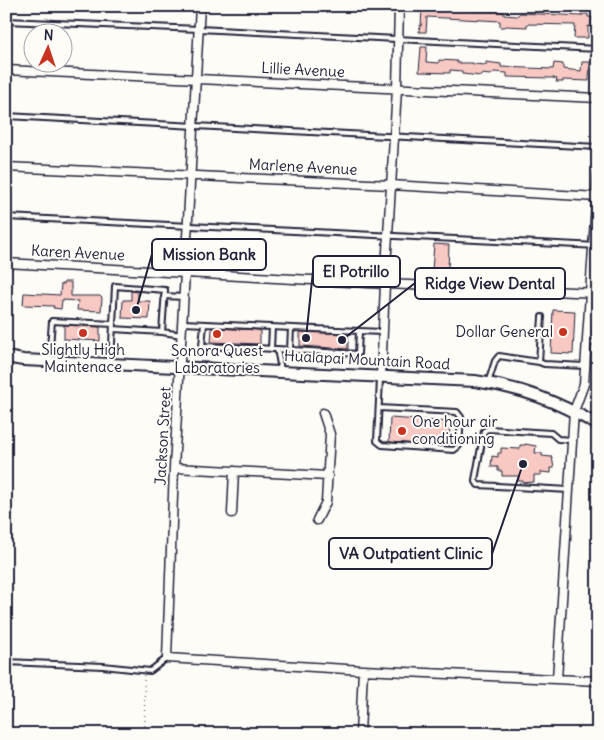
<svg xmlns="http://www.w3.org/2000/svg" width="604" height="740" viewBox="0 0 604 740" font-family="Delius,sans-serif">
<rect width="100%" height="100%" fill="#fdfcf7"/>
<filter id="ink" filterUnits="userSpaceOnUse"><feTurbulence type="fractalNoise" baseFrequency=".02" numOctaves="2"/><feDisplacementMap in="SourceGraphic" scale="10" xChannelSelector="R" yChannelSelector="G"/><feConvolveMatrix kernelMatrix="1 2 1 2 8 2 1 2 1" color-interpolation-filters="sRGB"/></filter>
<g filter="url(#ink)">
<path fill="#f8c8c2" stroke="#22223b" d="M422 8 504 12V15L517 16 520 13 582 16V14H588V17H592L591 27 588 26V38H574L575 25 527 24V27L506 26 505 27H500V21L427 17 426 32H419L420 25 421 26Z
M421 47H427L426 62 439 63V60L457 61V63H473V64L486 65V62L501 64V67L553 69 554 63 563 64V69L581 71 582 62H590L589 81 563 80V82H556L557 79 553 78 507 77V73L494 72 491 75 481 74V76L462 74V71L450 70V73L419 72Z
M434 244 449 245 448 271H432Z
M64 282H71V296H100L102 298 101 311 77 310 78 301 62 300 61 309 53 308 54 306 23 305 24 293 60 295 61 284H64Z
M131 291 138 292V301H150L149 319 122 318 123 300H131Z
M553 310 575 311 573 354 551 353Z
M64 325 100 327V341L64 339Z
M212 328 260 330V344L211 342Z
M300 332 348 334V349L300 346Z
M390 418 450 422 449 446 389 442Z
M525 444 536 446 535 453H542V456L552 457 554 468H551V473L541 472V475H534V482L523 483V481H518L519 476H502V471H498V467H491L492 456 498 457V453H501V448L520 449V445H525Z"/>
<g fill="none" stroke-linecap="round" stroke-linejoin="round">
<g stroke="#22223b" stroke-width="8">
<path id="lane" d="M6 21 199 29 598 49
M6 116 598 147
M6 217 598 246
M164 296 184 297
M542 317 539 362 544 364 585 366
M183 323 382 332
M204 324 202 346 277 349 281 370
M113 329 162 332 165 290 115 286 113 324
M162 332 182 335
M586 342 598 343
M271 349 272 327
M277 349 358 354 359 331
M290 350 291 328
M49 361 52 321 113 324 111 363
M488 383 495 361 499 356 539 362
M379 408 457 412 461 417 459 446 454 450 382 445 377 441 380 379
M569 490 478 485 475 480 484 431 488 429 551 433 558 439 572 440
M6 662 103 666 150 671 167 658"/>
</g>
<g stroke="#22223b" stroke-width="11">
<path id="street" d="M200 6 174 468 167 658 363 670 598 681
M6 70 598 98
M6 167 391 185 598 197
M6 263 385 284 598 293
M381 376 385 284 397 89 399 6
M174 468 328 476
M232 513 234 471
M317 520 326 502 330 434 323 413
M557 679 574 411 584 384 598 173
M360 734 363 670"/>
</g>
<g stroke="#22223b" stroke-width="14">
<path id="secondary" d="M6 357 23 360 475 381C523 388 556 401 598 425"/>
</g>
<path stroke="#22223b" stroke-width="1" stroke-dasharray="1 4" stroke-linecap="butt" d="M144 675 145 734"/>
<use href="#lane" stroke="#fdfcf7" stroke-width="4"/>
<use href="#street" stroke="#fdfcf7" stroke-width="8"/>
<use href="#secondary" stroke="#fdfcf7" stroke-width="10"/>
</g>
</g>
<g fill="#c8321e" stroke="#fdfcf7" stroke-width="2">
<circle cx="563" cy="332" r="5"/>
<circle cx="83" cy="333" r="5"/>
<circle cx="217" cy="334" r="5"/>
<circle cx="402" cy="431" r="5"/>
</g>
<g text-anchor="middle" stroke-width="4" stroke-linejoin="round" paint-order="stroke">
<g font-size="15" fill="#22223b" stroke="#fdfcf7">
<text transform="translate(303 70) rotate(3)" y="5">Lillie Avenue</text>
<text transform="translate(303 167) rotate(3)" y="5">Marlene Avenue</text>
<text transform="translate(78 253) rotate(3)" y="5">Karen Avenue</text>
<text transform="translate(367 360) rotate(3)" y="5">Hualapai Mountain Road</text>
<text transform="translate(163 436) rotate(-87)" y="5">Jackson Street</text>
</g>
<g font-size="15" fill="#22223b" stroke="#fdfcf7">
<text x="553" y="337" text-anchor="end">Dollar General</text>
<text x="83" y="355">Slightly High<tspan x="83" dy="17">Maintenace</tspan></text>
<text x="217" y="356">Sonora Quest<tspan x="217" dy="17">Laboratories</tspan></text>
<text x="412" y="427" text-anchor="start">One hour air<tspan x="412" dy="17">conditioning</tspan></text>
</g>
</g>
<path fill="none" stroke="#22223b" stroke-width="2" d="M136 310L152 254M306 338L313 271M342 340L415 283M523 464L492 554"/>
<g fill="#22223b" stroke="#fdfcf7" stroke-width="2">
<circle cx="136" cy="310" r="5"/>
<circle cx="306" cy="338" r="5"/>
<circle cx="342" cy="340" r="5"/>
<circle cx="523" cy="464" r="5"/>
</g>
<g fill="#fdfcf7" stroke="#22223b" stroke-width="2">
<rect x="152" y="239" width="114" height="31" rx="5"/>
<rect x="313" y="256" width="87" height="31" rx="5"/>
<rect x="415" y="268" width="150" height="31" rx="5"/>
<rect x="329" y="538" width="163" height="31" rx="5"/>
</g>
<g font-size="16" text-anchor="middle" font-weight="bold" fill="#22223b">
<text x="209" y="260">Mission Bank</text>
<text x="356" y="277">El Potrillo</text>
<text x="490" y="289">Ridge View Dental</text>
<text x="411" y="559">VA Outpatient Clinic</text>
</g>
<rect width="604" height="740" fill="none" stroke="#fdfcf7" stroke-width="25"/>
<rect x="12" y="12" width="579" height="715" fill="none" stroke="#22223b" stroke-width="2" filter="url(#ink)"/>
<g transform="translate(48 48) rotate(3)"><circle r="24" fill="#fdfcf7" stroke="#a5a5ac"/>
<path d="M0-4L9 19L0 12L-9 19Z" fill="#c8321e"/>
<text y="-8" font-size="14" font-weight="bold" text-anchor="middle" fill="#22223b">N</text>
</g>
</svg>
